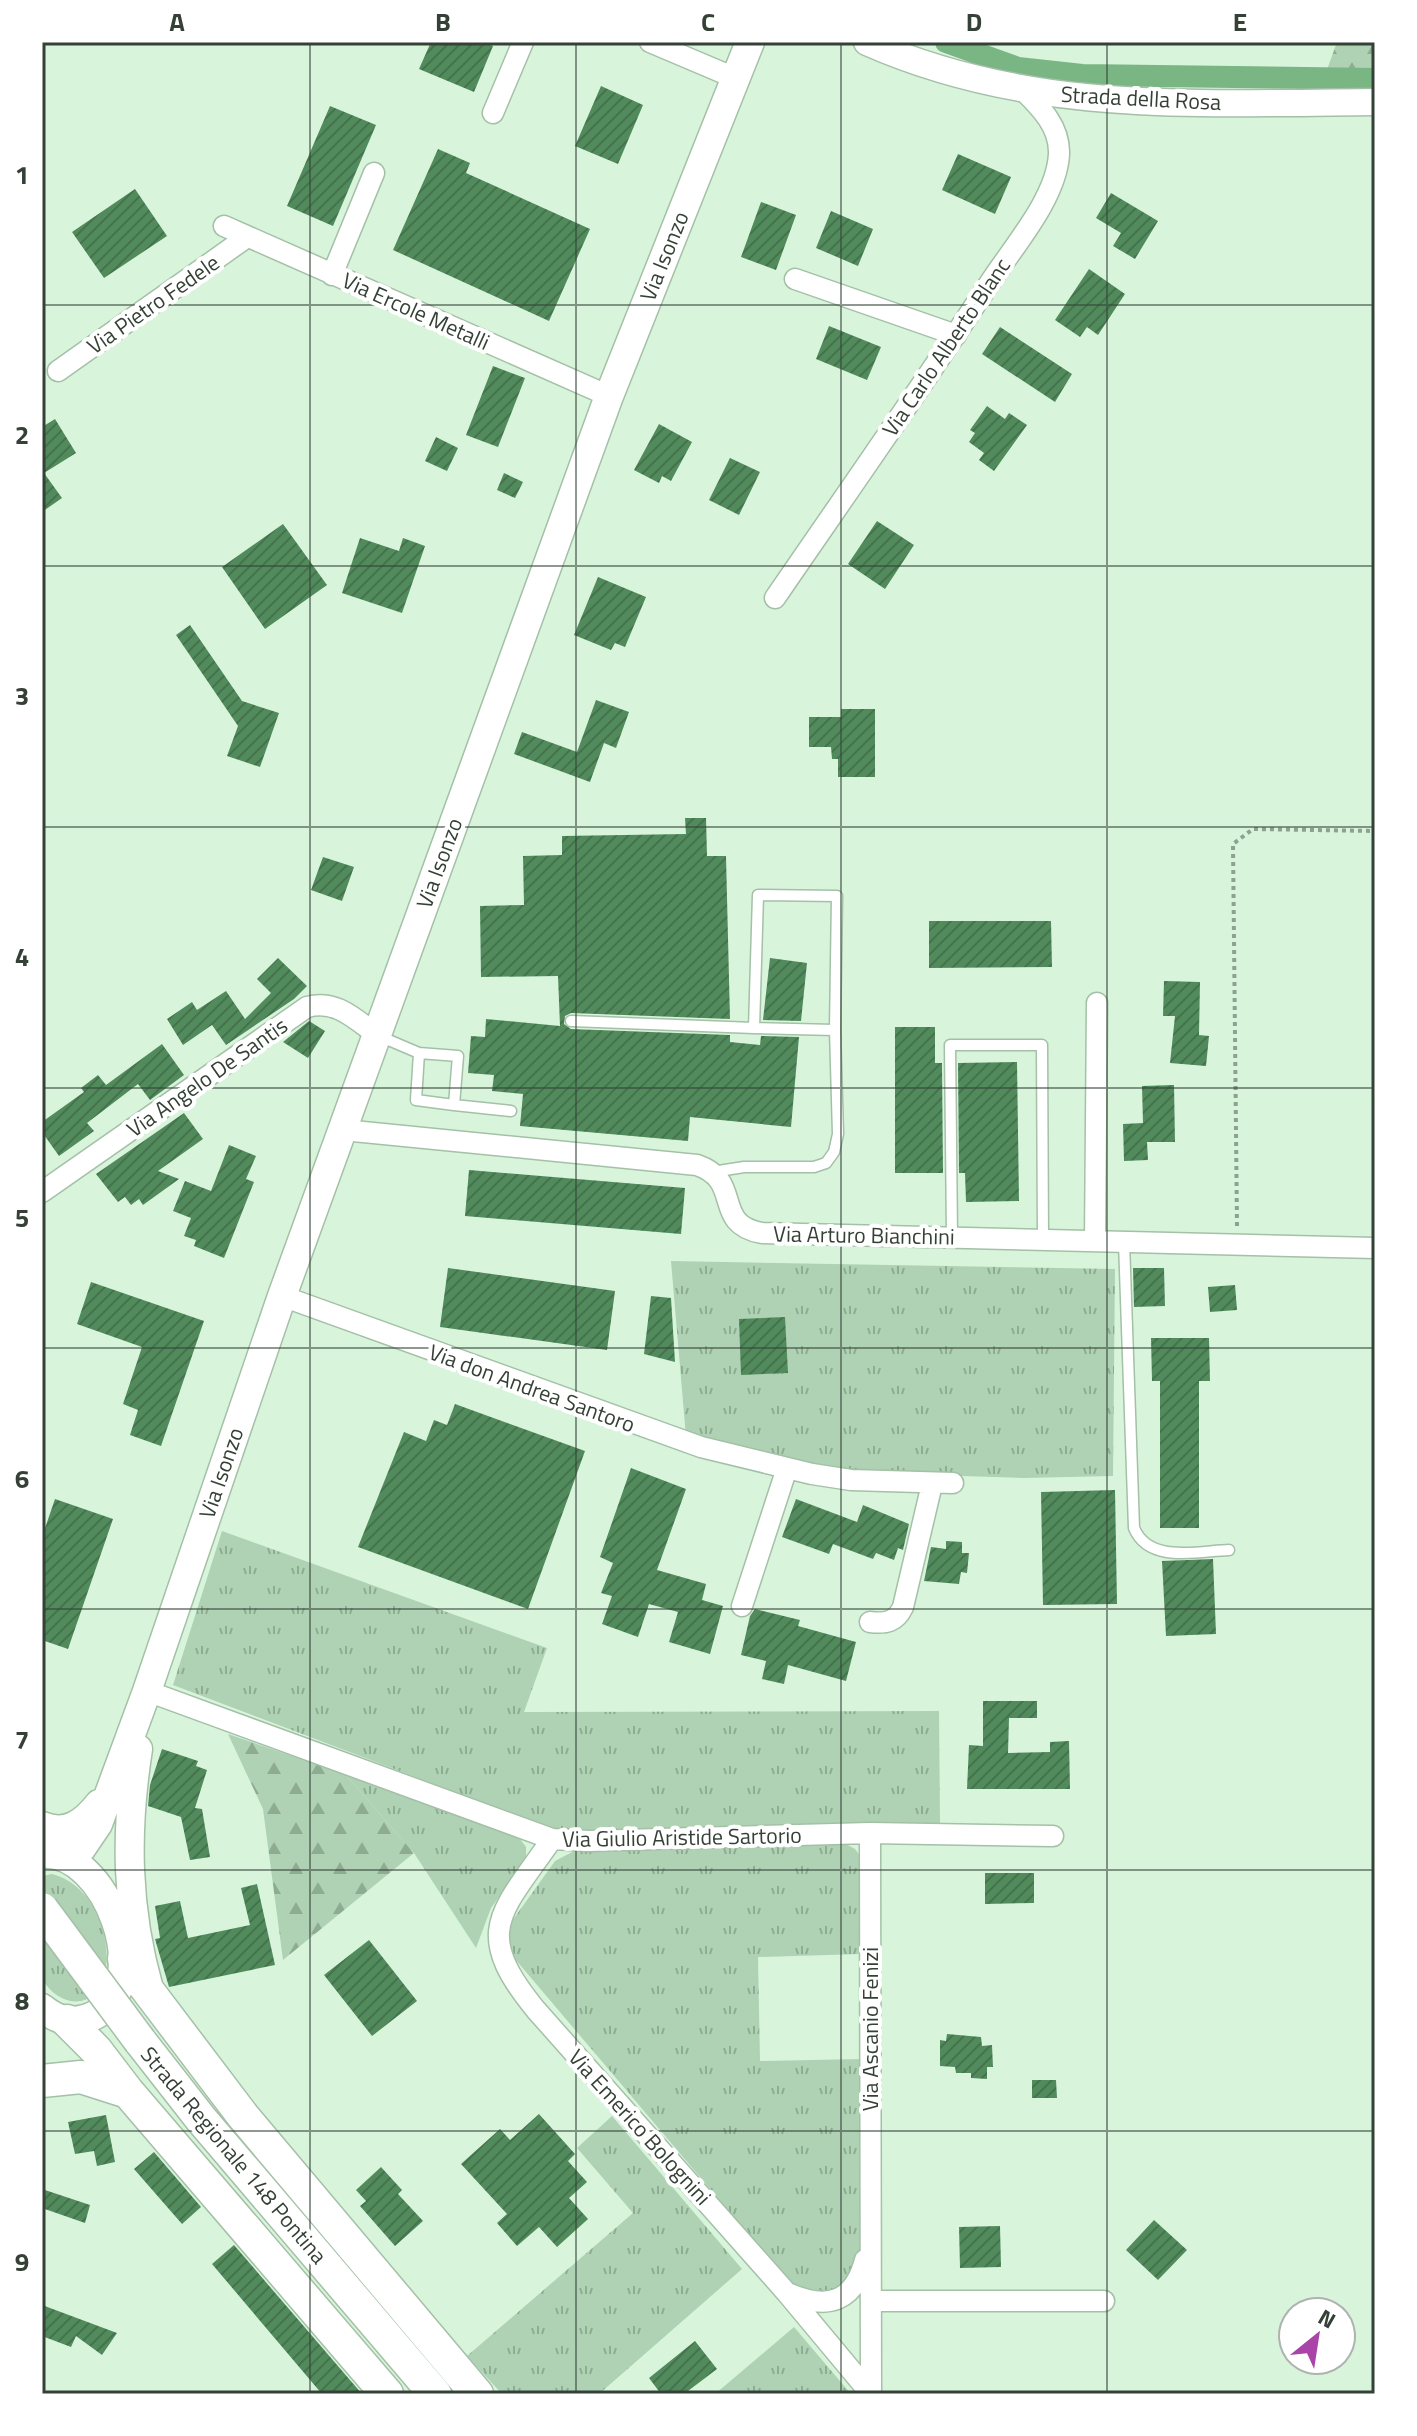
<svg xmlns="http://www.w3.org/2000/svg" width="1417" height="2436" viewBox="0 0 1417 2436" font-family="'Titillium Web',sans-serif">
<defs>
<pattern id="grass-tufts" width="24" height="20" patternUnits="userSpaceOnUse" patternTransform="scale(2)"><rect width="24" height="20" fill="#aed2b3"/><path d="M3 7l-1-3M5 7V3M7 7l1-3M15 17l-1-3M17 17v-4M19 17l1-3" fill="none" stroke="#8eac92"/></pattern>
<pattern id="forest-firs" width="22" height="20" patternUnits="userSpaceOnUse" patternTransform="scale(2)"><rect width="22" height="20" fill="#aed2b3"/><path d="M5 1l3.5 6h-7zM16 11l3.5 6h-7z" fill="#8eac92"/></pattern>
<pattern id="building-hatch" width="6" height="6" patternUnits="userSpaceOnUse" patternTransform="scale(2)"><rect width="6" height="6" fill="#518b5c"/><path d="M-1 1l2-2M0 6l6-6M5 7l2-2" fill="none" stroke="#44734d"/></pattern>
</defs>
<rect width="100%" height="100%" fill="#d8f5dc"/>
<path fill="url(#grass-tufts)" d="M671 1261 1115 1269 1113 1476 1023 1478 865 1473 714 1446 686 1437Z
M222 1531 547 1648 524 1712 939 1711 940 1824 593 1835 550 1828 173 1685Z
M345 1774 520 1839 526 1847V1859L491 1908 476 1948 414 1853Z
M844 1843 855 1849 862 1858 861 1954 758 1957 760 2061 863 2059 861 2254 842 2286 827 2292H809L789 2282 515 1959 509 1938 512 1921 555 1861 576 1850Z
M52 1874C90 1883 111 1931 106 1968 101 2009 62 2012 42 1979V1876Z
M612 2116 742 2269 599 2394H502L467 2356 633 2213 577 2148Z
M794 2327 851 2394H715Z"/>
<path fill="url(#forest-firs)" d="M1337 42H1375V79L1324 78Z
M228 1734 345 1774 414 1853 283 1960 263 1809Z"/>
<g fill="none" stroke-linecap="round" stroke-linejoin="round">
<path stroke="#7ab584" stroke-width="22" d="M946 42 1018 68 1082 75 1375 79"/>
</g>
<path fill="url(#building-hatch)" d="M431 42H484L493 46 474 92 419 69Z
M601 86 643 105 618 164 575 146Z
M330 106 376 125 333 226 287 206Z
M438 149 470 163 466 173 590 229 549 321 393 250Z
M958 154 1011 177 995 214 942 190Z
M135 189 167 236 104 278 72 232Z
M1111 193 1158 221 1135 259 1113 246 1121 233 1096 218Z
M761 202 796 215 776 270 741 257Z
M831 211 873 229 858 266 816 248Z
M1089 269 1125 294 1098 335 1087 327 1080 337 1055 320Z
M829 326 881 347 867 380 816 359Z
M1000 327 1072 374 1055 402 982 354Z
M493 366 525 378 498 447 466 435Z
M987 406 1005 419 1009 413 1027 425 994 471 979 460 984 453 969 442 975 433 970 430Z
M55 419 76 453 44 473 62 498 42 512V427Z
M659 424 692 442 671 481 662 476 659 483 634 470Z
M436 437 458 448 447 471 425 461Z
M730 458 760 472 739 515 709 500Z
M504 473 523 482 515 498 497 490Z
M877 521 914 545 885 589 848 564Z
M283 524 327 585 265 629 222 567Z
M360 538 399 551 403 538 425 546 402 613 342 593Z
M598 577 646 597 625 647 615 643 611 650 574 635Z
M190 625 242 701 279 713 260 767 227 756 238 726 176 635Z
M596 700 629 712 616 748 604 743 590 782 514 754 522 732 577 752Z
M841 709H875V777H838V759H832L831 747H809V717H841Z
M685 818H706L707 856H726L730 1019 571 1013 565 1016 564 1024 571 1029 730 1035V1042L760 1045 761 1036 799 1037 791 1127 690 1117 688 1141 520 1126 523 1094 492 1091 494 1075 468 1073 471 1036 485 1037 486 1019 560 1026 558 976 481 977 480 906 524 905 523 856 562 855V836L686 834Z
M323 857 354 867 342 901 311 890Z
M929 921H1051L1052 967 929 968Z
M278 958 307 986 294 999 226 1045 212 1025 183 1045 167 1019 192 1002 197 1010 226 991 245 1019 271 993 257 979Z
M770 958 807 963 801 1021 763 1020Z
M1164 981 1200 982 1199 1035 1209 1036 1206 1066 1170 1063 1175 1016H1163Z
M309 1021 325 1031 308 1058 283 1042Z
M895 1027H935V1063H942L943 1173H895Z
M162 1044 184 1075 150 1100 138 1084 87 1123 94 1131 59 1156 42 1132V1122L84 1092 81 1088 98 1075 106 1085Z
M1017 1062 1019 1201 966 1202 965 1173H959L958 1063Z
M1174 1085 1175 1142H1147L1148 1160 1124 1161 1123 1124 1143 1123 1142 1086Z
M184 1113 203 1139 158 1171 179 1179 143 1205 139 1199 131 1205 125 1197 118 1202 96 1174Z
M229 1145 256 1156 246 1179 254 1182 224 1258 194 1246 196 1240 184 1236 191 1218 173 1211 185 1181 211 1191Z
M469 1170 685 1188 681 1234 465 1216Z
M448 1268 615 1291 607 1350 440 1327Z
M1133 1268H1164L1165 1306 1134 1307Z
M91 1282 204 1321 161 1446 130 1435 138 1410 123 1404 142 1347 77 1324Z
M1235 1285 1237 1310 1210 1312 1208 1287Z
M651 1296 671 1298 675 1362 644 1354Z
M785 1317 788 1373 741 1375 739 1319Z
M1151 1338H1209L1210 1381H1199V1528H1160V1381H1152Z
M455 1404 585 1451 528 1609 358 1547 404 1432 426 1441 434 1420 447 1425Z
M631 1468 686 1489 657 1570 706 1584 702 1600 723 1606 710 1654 669 1642 678 1612 649 1604 638 1637 602 1624 612 1596 601 1593 613 1563 600 1557Z
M1115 1490 1117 1604 1043 1605 1041 1492Z
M55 1499 113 1519 68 1649 42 1640V1537Z
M796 1499 857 1522 863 1505 909 1524 903 1550 898 1548 894 1560 876 1553 873 1559 833 1544 829 1554 782 1537Z
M946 1541 962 1542V1553H969L967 1573 961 1572 959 1584 924 1581 931 1547 946 1549Z
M1213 1559 1216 1634 1166 1636 1162 1561Z
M755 1609 800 1620 798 1626 856 1642 846 1681 788 1665 784 1684 762 1679 766 1661 741 1655 750 1616Z
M983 1701H1037V1718H1009L1008 1753 1050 1752V1742L1069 1741 1070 1789H967L969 1745 983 1746Z
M162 1749 198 1761 196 1766 207 1770 195 1808 202 1809 210 1857 190 1860 181 1817 148 1806 150 1785Z
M985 1873H1034V1903L985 1904Z
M257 1884 275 1965 169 1987 155 1939 160 1938 155 1906 180 1901 188 1938 250 1925 241 1888Z
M369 1940 417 2001 372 2036 324 1975Z
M947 2034 981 2037 982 2046 992 2045 993 2067H987V2079L971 2078V2073H956L955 2067 940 2066V2040L946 2041Z
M1032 2080H1056L1057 2098H1032Z
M539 2114 575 2154 568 2161 587 2182 569 2198 588 2219 557 2247 539 2227 517 2246 497 2223 507 2214 461 2164 500 2129 510 2140Z
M106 2115 115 2162 97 2166 94 2151 75 2154 68 2122Z
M154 2152 201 2207 182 2224 134 2169Z
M381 2167 402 2190 398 2194 423 2221 395 2246 360 2206 366 2201 356 2190Z
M42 2189 90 2205 85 2223 42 2208Z
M1154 2220 1187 2250 1158 2280 1126 2250Z
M1000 2226 1001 2267 960 2268 959 2227Z
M234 2245 362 2394H322L212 2264Z
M42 2305 117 2333 102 2355 76 2336 71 2347 42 2336Z
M695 2341 717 2369 684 2394H661L649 2378Z"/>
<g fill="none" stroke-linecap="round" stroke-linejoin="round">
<g stroke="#a4c0a7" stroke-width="13">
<path id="service" d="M571 1021 754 1028 758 895 837 896 835 1030 838 1134 834 1152 826 1163 814 1167H744L712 1172
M754 1028 835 1030
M379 1036 419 1053 458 1056 454 1105 511 1111
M419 1053 416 1100 454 1105
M952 1237 950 1045H1042L1043 1240
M1124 1242 1134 1528C1149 1564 1198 1551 1229 1550"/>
</g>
<g stroke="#a4c0a7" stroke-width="23">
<path id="minor" d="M650 42 735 78
M493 113 523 42
M224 226 609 396
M332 275 374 173
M795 279 956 335
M58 371 247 237
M775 598C847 493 921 388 991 281 1014 246 1057 197 1059 154 1060 126 1040 107 1021 88
M343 1130 697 1165C744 1181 711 1224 762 1233L1375 1248
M42 1192 307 1007C336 999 355 1019 377 1035
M1095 1241 1097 1003
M282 1296 701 1447 812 1474 851 1480 953 1483
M742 1606 787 1468
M870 1622C886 1624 896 1622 903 1607L932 1484
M147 1691 552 1839 589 1841 870 1833 1053 1836
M870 1833 871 2394
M552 1839C501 1913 471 1931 536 2010L786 2292 871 2394
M790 2294C828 2310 854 2302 865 2260
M871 2301H1104"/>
</g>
<g stroke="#a4c0a7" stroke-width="29">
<path id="tertiary" d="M867 42C1032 115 1199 103 1375 102"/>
</g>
<g stroke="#a4c0a7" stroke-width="31">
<path id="secondary" d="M138 1749C125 1832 126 1908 149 1989
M42 1826C67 1836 84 1823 99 1804
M42 1854C106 1848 158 1985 93 2016 74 2025 58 2021 42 2008
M64 1857 81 1849 98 1824 147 1691 282 1296 609 396 750 42"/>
</g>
<g stroke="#a4c0a7" stroke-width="35">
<path id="primary" d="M124 1959 243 2116 477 2394
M67 2021 96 2050 128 2092 387 2394
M140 2041 201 2119 435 2394
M42 2081 81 2077 128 2092"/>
</g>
<path stroke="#8ca18f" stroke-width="4" stroke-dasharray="4 4" stroke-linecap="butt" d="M1237 1226 1233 844 1253 829 1375 831"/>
<use href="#service" stroke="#fff" stroke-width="10"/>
<use href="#minor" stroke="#fff" stroke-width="20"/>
<use href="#tertiary" stroke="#fff" stroke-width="26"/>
<use href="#secondary" stroke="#fff" stroke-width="28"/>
<use href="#primary" stroke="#fff" stroke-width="32"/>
<g stroke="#a4c0a7" stroke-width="35" stroke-linecap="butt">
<path id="primary-bridge" d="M42 1909 140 2041"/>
</g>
<use href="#primary-bridge" stroke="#fff" stroke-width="32"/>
</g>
<path fill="none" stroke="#354136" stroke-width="2" stroke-opacity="0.55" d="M310 42V2394M576 42V2394M841 42V2394M1107 42V2394M42 305H1375M42 566H1375M42 827H1375M42 1088H1375M42 1348H1375M42 1609H1375M42 1870H1375M42 2131H1375"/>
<g text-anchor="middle" stroke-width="8" stroke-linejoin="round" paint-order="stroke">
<g font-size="22" fill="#354136" stroke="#fff">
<text transform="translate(1141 98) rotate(3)" y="8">Strada della Rosa</text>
<text transform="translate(664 256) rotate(-68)" y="8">Via Isonzo</text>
<text transform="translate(153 304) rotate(-35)" y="8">Via Pietro Fedele</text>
<text transform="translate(416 311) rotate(24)" y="8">Via Ercole Metalli</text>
<text transform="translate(946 347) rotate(-56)" y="8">Via Carlo Alberto Blanc</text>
<text transform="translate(439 863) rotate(-70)" y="8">Via Isonzo</text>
<text transform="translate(207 1077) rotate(-35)" y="8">Via Angelo De Santis</text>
<text transform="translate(864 1235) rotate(1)" y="8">Via Arturo Bianchini</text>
<text transform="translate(532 1388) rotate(20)" y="8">Via don Andrea Santoro</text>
<text transform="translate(221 1473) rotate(-71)" y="8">Via Isonzo</text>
<text transform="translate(682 1837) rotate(-1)" y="8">Via Giulio Aristide Sartorio</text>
<text transform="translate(870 2029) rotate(-90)" y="8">Via Ascanio Fenizi</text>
<text transform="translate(640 2127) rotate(48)" y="8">Via Emerico Bolognini</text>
<text transform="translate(234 2155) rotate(50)" y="8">Strada Regionale 148 Pontina</text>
</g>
</g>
<rect width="1417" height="2436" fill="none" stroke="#ffffff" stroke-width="88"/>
<g transform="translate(1317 2336) rotate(30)"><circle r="38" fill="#ffffff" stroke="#aeb3af" stroke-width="2"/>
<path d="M0-6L14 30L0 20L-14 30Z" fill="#ab44a8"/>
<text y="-12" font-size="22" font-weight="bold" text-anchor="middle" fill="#354136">N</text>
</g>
<rect x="44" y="44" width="1329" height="2348" fill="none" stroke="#354136" stroke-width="3"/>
<g font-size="26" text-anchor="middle" font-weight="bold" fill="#354136">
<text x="177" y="31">A</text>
<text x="443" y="31">B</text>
<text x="708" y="31">C</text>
<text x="974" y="31">D</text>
<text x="1240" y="31">E</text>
<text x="22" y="184">1</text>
<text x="22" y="444">2</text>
<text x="22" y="705">3</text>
<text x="22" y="966">4</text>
<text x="22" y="1227">5</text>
<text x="22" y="1488">6</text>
<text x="22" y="1749">7</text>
<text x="22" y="2010">8</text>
<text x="22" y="2271">9</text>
</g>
</svg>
